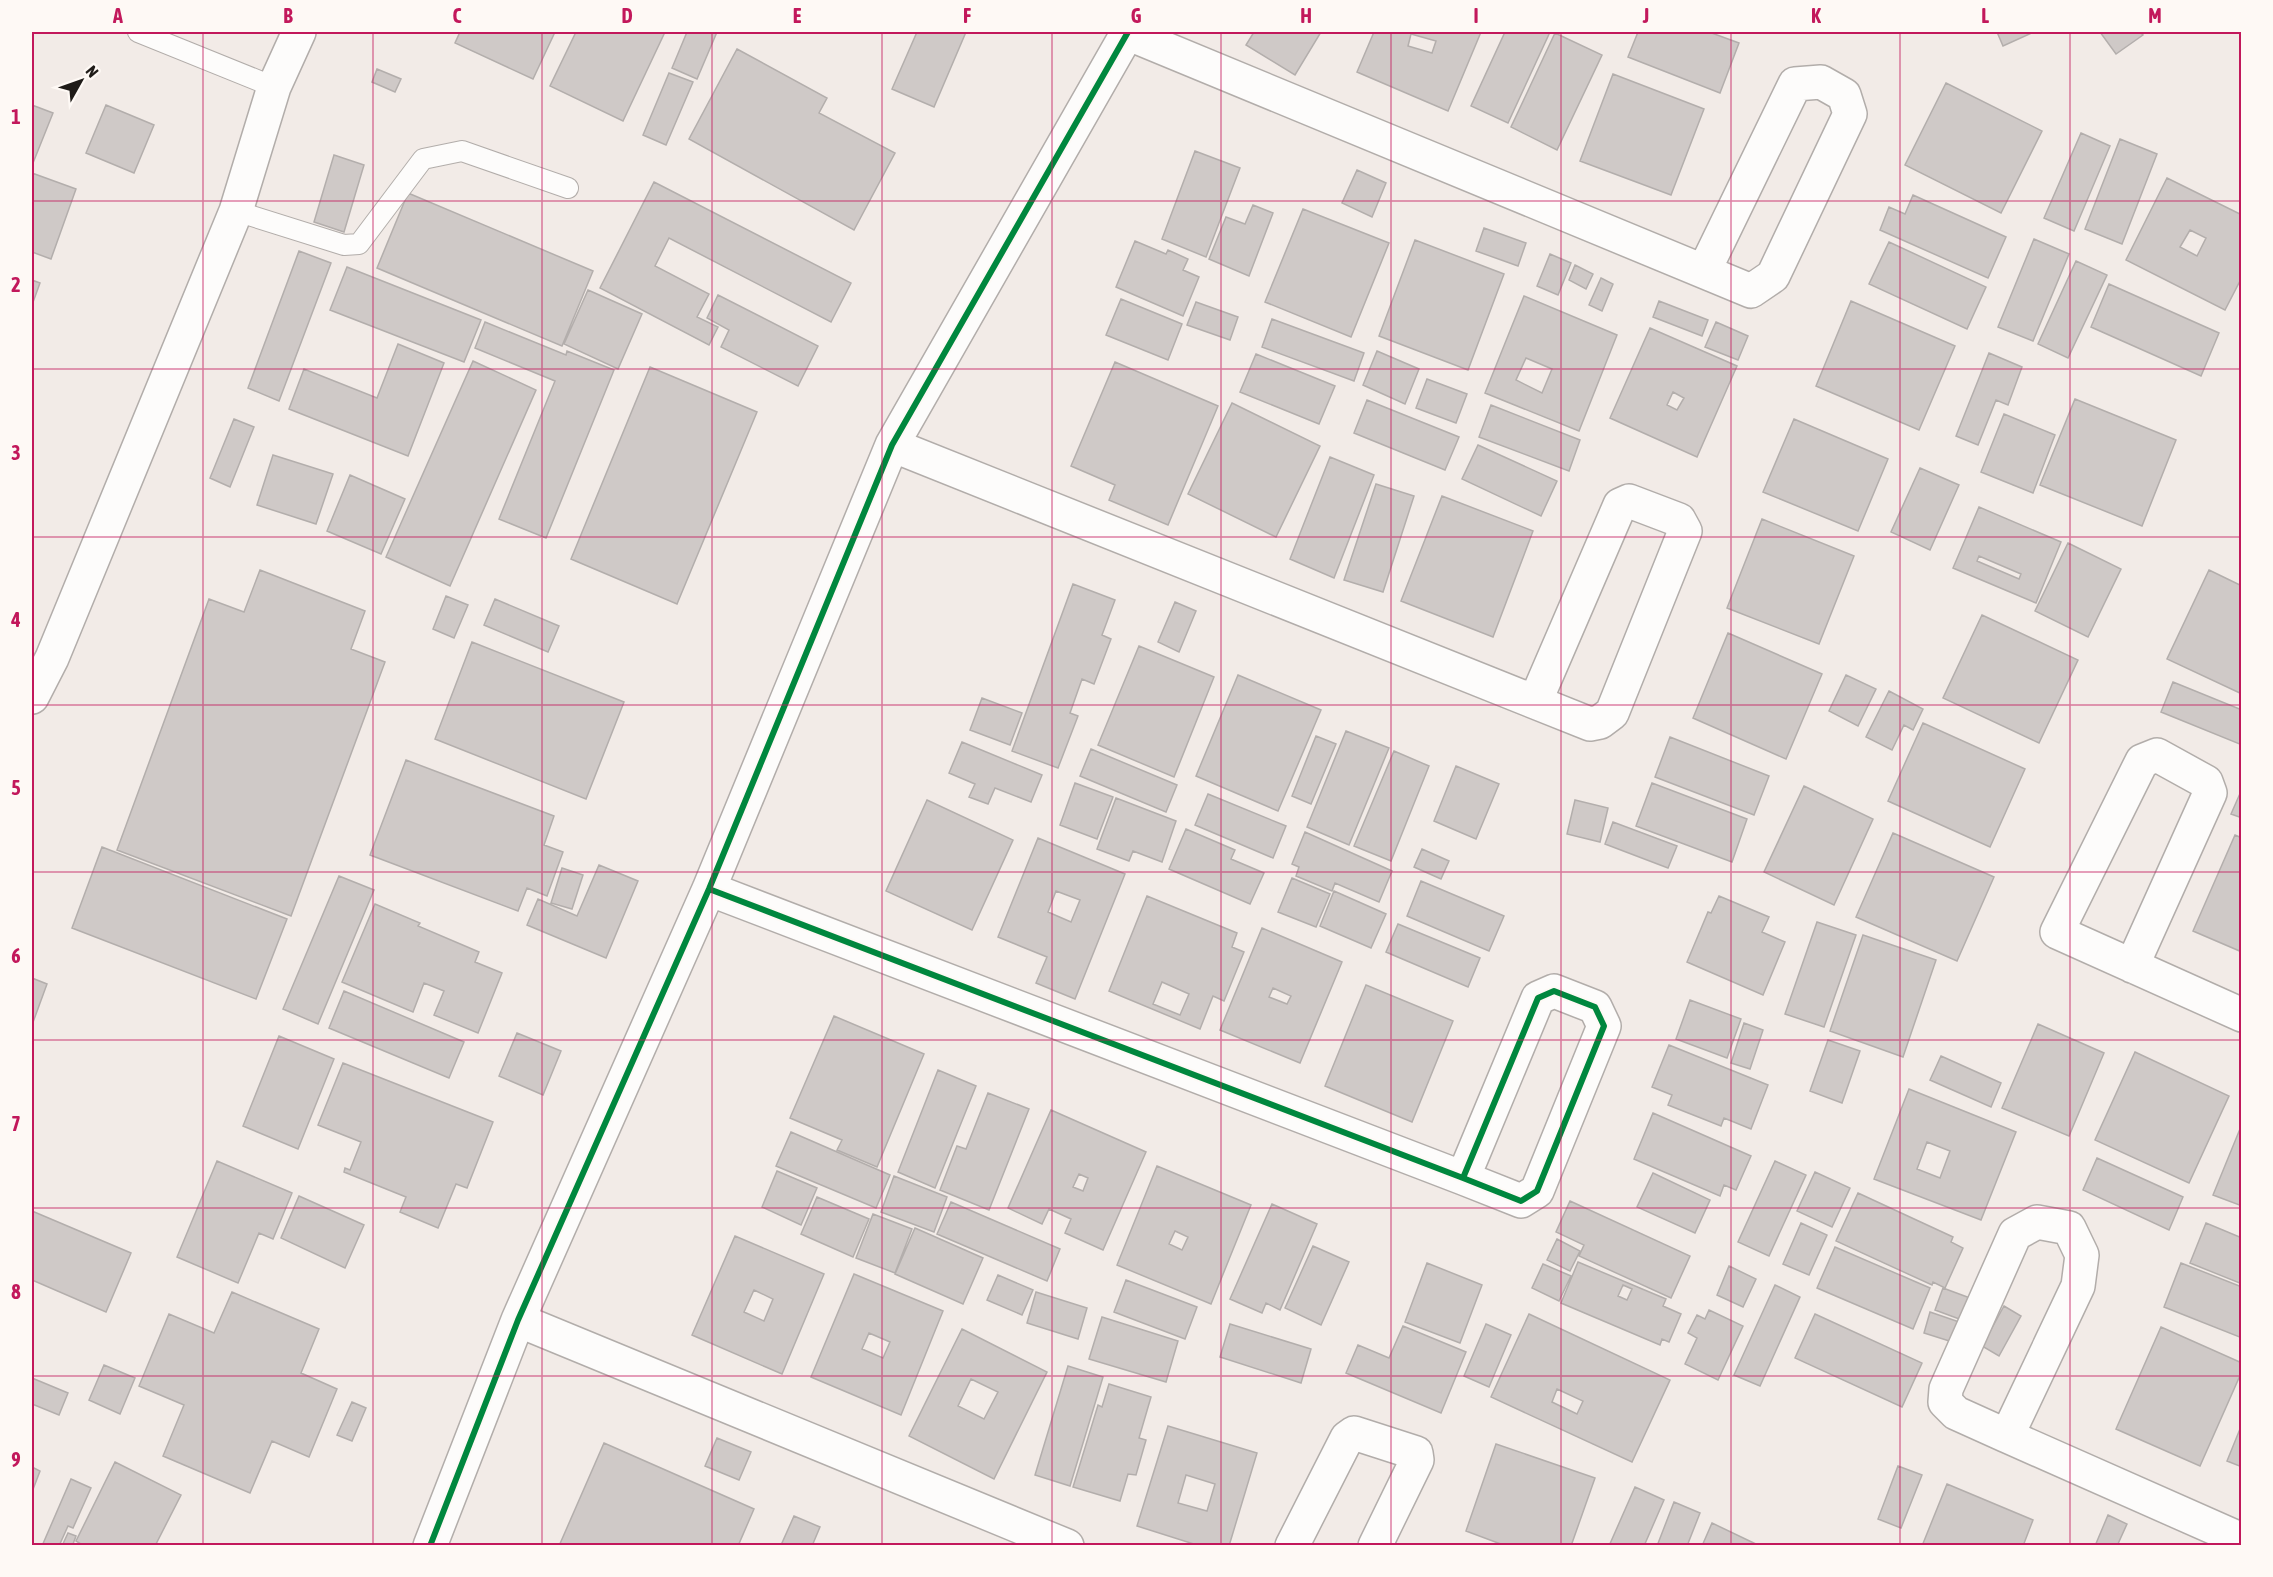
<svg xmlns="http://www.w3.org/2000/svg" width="2273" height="1577" viewBox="0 0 2273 1577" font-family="'Asap Condensed',sans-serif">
<rect width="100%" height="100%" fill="#f2ebe7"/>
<path fill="#cfc9c7" stroke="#b3aeac" stroke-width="1.5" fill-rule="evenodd" d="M460 32H555L533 79 455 43Z
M576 32H665L623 121 550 86Z
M687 32H717L697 79 672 68Z
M917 32H966L934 107 892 89Z
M1254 32H1321L1295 75 1246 45Z
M1374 32H1481L1448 111 1357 72ZM1411 34 1436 41 1432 53 1408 46Z
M1505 32H1550L1508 123 1471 106Z
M1638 32H1709L1739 43 1720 93 1628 57Z
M1997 32H2034L2003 46Z
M2100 32H2140L2143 35 2116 54Z
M1555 33 1602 55 1557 150 1511 127Z
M737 49 827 98 819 113 895 153 854 230 689 139Z
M377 69 401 79 395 92 372 82Z
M669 73 693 82 666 145 643 135Z
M1613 74 1704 109 1671 195 1580 161Z
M1946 83 2042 131 2001 213 1905 165Z
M32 105 53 113 33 163H32Z
M106 105 154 125 134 173 86 153Z
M2081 133 2110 146 2074 231 2044 218Z
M2120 139 2157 154 2122 244 2085 229Z
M1195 151 1240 168 1206 257 1162 239Z
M334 155 364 165 344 232 314 222Z
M1357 170 1386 183 1372 217 1342 203Z
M32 173 76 189 51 259 32 252Z
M2167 178 2242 215V277L2225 310 2126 260ZM2190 230 2206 238 2197 256 2180 247Z
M654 182 851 283 831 322 669 238 655 266 709 294 697 317 718 327 709 345 600 288Z
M408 193 593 271 562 346 377 268Z
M1913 195 2006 237 1988 278 1880 230 1889 207 1905 214Z
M1253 205 1273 213 1249 276 1209 259 1226 217 1245 224Z
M1303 209 1389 243 1351 337 1265 302Z
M1484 228 1526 243 1518 266 1476 251Z
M2034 239 2069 254 2033 341 1998 327Z
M1415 240 1504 274 1468 370 1379 336Z
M1135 241 1166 254 1168 250 1188 259 1183 270 1199 277 1183 316 1116 287Z
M1889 242 1986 287 1967 329 1869 284Z
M299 251 331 263 279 401 248 388Z
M1550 254 1571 263 1558 295 1537 286Z
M2076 261 2107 275 2068 358 2038 344Z
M1575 265 1593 274 1586 289 1569 280Z
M347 267 481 320 464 362 330 310Z
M1601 278 1613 284 1602 311 1589 305Z
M32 280 40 283 32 305Z
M2109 284 2219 333 2201 376 2091 327Z
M588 290 642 314 618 369 564 344Z
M718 295 818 346 798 386 721 347 729 330 707 318Z
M1524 296 1617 335 1579 431 1485 393ZM1526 358 1552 369 1542 393 1516 380Z
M1121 299 1182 324 1168 360 1106 335Z
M1659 301 1708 320 1702 336 1653 317Z
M1851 301 1955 346 1919 430 1816 386Z
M1196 302 1238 317 1230 340 1187 325Z
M1272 319 1364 353 1354 381 1262 347Z
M485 322 566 355 567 351 614 370 546 538 499 519 555 381 475 348Z
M1716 322 1748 336 1738 360 1705 347Z
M1650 328 1737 366 1697 457 1610 418ZM1673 392 1684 398 1677 410 1667 405Z
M398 344 444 363 408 456 289 409 304 369 377 398Z
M1377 351 1419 369 1405 404 1363 385Z
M1989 353 2022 367 2008 405 1996 400 1978 445 1956 436Z
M1256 354 1335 386 1319 424 1240 392Z
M473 361 536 390 450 586 386 557Z
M1115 362 1218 406 1168 525 1109 500 1115 485 1071 466Z
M650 367 757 412 677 604 571 559Z
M1427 379 1467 394 1456 423 1416 408Z
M2075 399 2176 440 2142 526 2040 485Z
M1367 400 1459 437 1445 470 1354 433Z
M1232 403 1320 446 1276 537 1188 494Z
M1491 405 1580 440 1569 471 1479 437Z
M2004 414 2055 435 2033 493 1981 472Z
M234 419 254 427 230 487 210 478Z
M1794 419 1888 459 1858 531 1763 492Z
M1478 445 1557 481 1541 516 1462 479Z
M273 455 333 474 316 524 257 505Z
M1330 457 1374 475 1334 578 1290 559Z
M1920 468 1959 485 1930 550 1891 532Z
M350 475 405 499 381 554 327 531Z
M1376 484 1414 496 1383 592 1344 580Z
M1442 496 1533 531 1493 637 1401 601Z
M1979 507 2061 542 2036 603 1953 568ZM1979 556 2021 574 2019 579 1977 561Z
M1762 519 1854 556 1819 644 1727 608Z
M2068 543 2121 569 2088 637 2035 611Z
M260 570 365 611 351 649 385 662 291 916 117 850 209 599 244 612Z
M2209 570 2242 586V694L2167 659Z
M1073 584 1115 600 1102 635 1111 639 1094 684 1082 679 1070 713 1078 716 1058 768 1012 751Z
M446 596 468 605 454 638 433 629Z
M495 599 559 626 548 652 484 625Z
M1175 602 1196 611 1179 652 1158 642Z
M1982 615 2078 660 2039 743 1943 698Z
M1728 633 1822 674 1786 759 1693 718Z
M472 642 624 702 586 799 435 739Z
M1139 646 1214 677 1174 777 1098 745Z
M1238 675 1321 710 1278 811 1196 776Z
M1846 675 1876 689 1858 726 1829 711Z
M2173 682 2242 710V745L2161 712Z
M1889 691 1923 709 1913 730 1904 725 1892 750 1866 737Z
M982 698 1022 713 1010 745 970 730Z
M1923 723 2025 769 1990 847 1888 801Z
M1346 731 1389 748 1349 845 1307 827Z
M1316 736 1336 744 1311 804 1292 796Z
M1670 737 1769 776 1754 815 1655 777Z
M962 742 1042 775 1031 802 995 788 988 804 969 797 975 784 949 773Z
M1091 749 1177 785 1166 812 1080 776Z
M1394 751 1429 766 1391 861 1354 846Z
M406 760 554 816 544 845 563 852 547 896 527 888 518 911 370 855Z
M1456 766 1499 784 1476 839 1434 821Z
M1075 783 1113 797 1097 839 1060 825Z
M1652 783 1747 819 1732 862 1636 826Z
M1804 786 1873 819 1834 905 1764 872Z
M2242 789V818L2231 814Z
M1208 794 1286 826 1273 858 1195 825Z
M1116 798 1176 821 1162 862 1133 851 1129 861 1097 849Z
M927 800 1013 840 972 930 886 891Z
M1575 800 1608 808 1600 842 1567 834Z
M1613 822 1677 846 1668 868 1605 844Z
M1186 829 1235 850 1231 859 1264 873 1250 904 1169 869Z
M1305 832 1392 871 1379 902 1335 883 1332 891 1296 876 1299 867 1292 864Z
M1893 833 1994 877 1957 961 1856 917Z
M2235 835 2242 838V952L2193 931Z
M1038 838 1125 874 1075 999 1036 983 1047 957 998 937ZM1056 891 1080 900 1071 922 1048 912Z
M102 847 287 919 256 999 72 928Z
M1422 849 1449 861 1441 879 1414 867Z
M599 865 638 881 606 958 527 925 538 899 577 916Z
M562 868 583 875 572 909 551 903Z
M339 876 374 890 318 1024 283 1009Z
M1292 878 1330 894 1316 927 1278 912Z
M1421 881 1504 916 1489 951 1407 916Z
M1334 891 1386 914 1371 948 1320 926Z
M1147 896 1237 933 1232 947 1244 952 1224 1001 1213 996 1200 1029 1109 991ZM1162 982 1189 994 1180 1015 1153 1004Z
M1719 896 1769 917 1762 932 1785 942 1763 995 1687 962 1708 912 1711 913Z
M375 904 420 923 418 926 479 952 475 962 502 973 478 1033 434 1015 444 991 424 983 413 1012 342 982Z
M1817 922 1856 935 1824 1027 1785 1014Z
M1398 924 1480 958 1468 987 1386 952Z
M1262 928 1342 962 1300 1063 1220 1030ZM1273 988 1291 996 1287 1004 1269 997Z
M1863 935 1936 960 1903 1057 1830 1031Z
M32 978 47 984 32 1025Z
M1366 985 1453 1021 1412 1122 1325 1086Z
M344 991 464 1042 449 1078 329 1028Z
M1690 1000 1741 1019 1727 1058 1676 1039Z
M834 1016 924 1054 877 1167 837 1150 842 1140 790 1118Z
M1744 1023 1763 1030 1750 1069 1731 1063Z
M2038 1024 2104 1053 2069 1136 2002 1108Z
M517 1033 561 1051 543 1095 499 1076Z
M279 1036 334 1059 298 1149 243 1126Z
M1828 1040 1860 1051 1842 1103 1810 1091Z
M1669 1045 1768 1085 1751 1129 1724 1118 1721 1126 1668 1105 1672 1095 1652 1087Z
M2135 1052 2229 1096 2189 1183 2095 1140Z
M1941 1056 2001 1083 1991 1107 1930 1080Z
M343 1063 493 1122 467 1188 456 1184 438 1228 400 1212 406 1197 344 1172 345 1168 350 1170 361 1142 318 1125Z
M938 1070 976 1086 935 1188 898 1172Z
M1909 1089 2016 1132 1981 1220 1874 1179ZM1927 1142 1950 1151 1940 1178 1917 1169Z
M988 1093 1029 1109 989 1210 940 1190 957 1146 966 1149Z
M1051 1110 1146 1152 1103 1250 1065 1233 1071 1219 1049 1209 1042 1224 1008 1208ZM1079 1174 1088 1178 1083 1191 1073 1187Z
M1653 1113 1751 1156 1736 1190 1724 1185 1720 1196 1634 1159Z
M2242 1124V1206L2213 1195Z
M791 1132 890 1175 876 1208 776 1166Z
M2097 1158 2183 1197 2169 1230 2083 1190Z
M217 1161 292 1193 273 1239 259 1233 238 1283 177 1257Z
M1775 1161 1806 1175 1769 1256 1738 1242Z
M1157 1166 1251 1205 1211 1304 1117 1265ZM1175 1231 1188 1237 1182 1250 1169 1244Z
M777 1171 817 1188 801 1225 762 1207Z
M1815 1172 1850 1188 1832 1227 1797 1211Z
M1653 1173 1710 1200 1695 1233 1637 1207Z
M894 1176 947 1197 934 1232 881 1212Z
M1858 1193 1953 1237 1951 1242 1963 1248 1945 1288 1933 1282 1932 1285 1836 1241Z
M299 1196 364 1225 345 1268 281 1238Z
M817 1197 869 1219 853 1257 801 1234Z
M1570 1201 1690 1256 1671 1298 1579 1256 1584 1245 1556 1232Z
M951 1202 1060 1249 1047 1281 937 1234Z
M1272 1204 1317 1224 1280 1310 1266 1303 1262 1313 1230 1299Z
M32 1211 131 1253 106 1312 32 1280Z
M873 1214 912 1229 895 1273 856 1258Z
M1801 1223 1827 1235 1809 1275 1783 1264Z
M2206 1223 2242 1238V1284L2190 1263Z
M915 1228 983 1258 963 1304 895 1274Z
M735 1236 824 1274 782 1374 692 1335ZM754 1290 773 1299 764 1321 744 1312Z
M1557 1239 1580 1251 1570 1271 1547 1260Z
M1313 1246 1349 1262 1321 1325 1285 1308Z
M1835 1247 1930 1288 1913 1329 1817 1288Z
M1578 1262 1666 1299 1663 1306 1681 1314 1669 1342 1662 1339 1660 1345 1561 1303ZM1623 1285 1632 1289 1627 1300 1618 1296Z
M1427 1263 1482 1285 1460 1343 1405 1322Z
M2181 1263 2242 1287V1338L2164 1307Z
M1543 1264 1571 1276 1559 1301 1532 1288Z
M1729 1266 1756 1279 1743 1307 1717 1295Z
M854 1274 943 1311 901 1415 811 1377ZM869 1333 890 1342 883 1358 862 1349Z
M998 1275 1033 1290 1022 1315 987 1300Z
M1126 1280 1197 1307 1185 1339 1114 1312Z
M1775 1285 1800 1297 1760 1386 1734 1375Z
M1943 1288 1970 1298 1962 1320 1935 1310Z
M232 1292 319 1329 301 1373 337 1389 309 1457 272 1441 250 1493 163 1456 184 1405 139 1386 169 1314 214 1333Z
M1036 1292 1087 1308 1078 1339 1027 1323Z
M2004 1306 2021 1316 1999 1356 1982 1346Z
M1709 1310 1743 1326 1718 1380 1685 1364 1697 1338 1688 1333 1697 1315 1705 1319Z
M1930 1312 1968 1325 1962 1345 1924 1333Z
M1529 1314 1670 1380 1632 1462 1491 1397ZM1557 1389 1583 1401 1577 1414 1552 1402Z
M1815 1314 1922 1363 1902 1407 1795 1358Z
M1102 1317 1178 1341 1166 1382 1089 1359Z
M1230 1324 1311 1349 1301 1383 1220 1357Z
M1486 1324 1511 1335 1489 1387 1464 1376Z
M1403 1326 1466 1352 1441 1413 1346 1373 1358 1345 1389 1358Z
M2161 1327 2242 1363V1371L2200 1466 2116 1429Z
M962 1329 1047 1372 994 1479 909 1436ZM971 1379 998 1392 984 1419 958 1406Z
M104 1365 135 1378 120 1414 89 1400Z
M1068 1366 1103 1377 1070 1486 1035 1475Z
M32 1378 68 1393 59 1415 32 1404Z
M1109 1384 1151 1397 1139 1438 1146 1440 1136 1475 1128 1474 1120 1501 1073 1487 1098 1405 1102 1407Z
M352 1402 366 1408 352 1441 337 1435Z
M2242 1424V1467L2227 1461Z
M1168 1426 1257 1453 1229 1546H1200L1137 1526ZM1186 1475 1215 1484 1207 1511 1178 1503Z
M717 1438 751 1452 739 1480 705 1466Z
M604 1443 754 1509 738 1546H559Z
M1496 1444 1595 1478 1571 1546H1506L1466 1531Z
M115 1462 181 1495 155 1546H84L76 1541Z
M1898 1466 1922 1475 1901 1528 1878 1519Z
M32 1467 40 1471 32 1492Z
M71 1479 91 1488 73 1528 68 1526 59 1546H42Z
M1947 1484 2033 1520 2023 1546H1922Z
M1635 1487 1664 1500 1644 1546H1609Z
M1674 1502 1700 1513 1687 1546H1657Z
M2108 1515 2127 1524 2117 1546H2095Z
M794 1516 820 1527 812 1546H788L782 1543Z
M1712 1523 1760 1546H1702Z
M68 1533 76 1536 73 1544 76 1546H62Z"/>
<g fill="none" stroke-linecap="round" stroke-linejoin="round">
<g stroke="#b2adaa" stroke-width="22">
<path id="lane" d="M138 32 274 87
M236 211 344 245 359 244 423 159 462 151 568 188"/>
</g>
<g stroke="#b2adaa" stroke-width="36">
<path id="street" d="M1127 33 1751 291 1773 276 1850 114 1844 95 1821 82 1795 84 1704 271
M892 445 1590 724 1600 722 1612 713 1685 531 1679 520 1629 501 1620 505 1535 702
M32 697 52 658 236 211 274 87 299 32
M709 889 1463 1178 1521 1201 1537 1191 1604 1026 1595 1007 1554 991 1538 998 1463 1178
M2132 966 2210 793 2206 782 2157 755 2142 761 2057 932 2242 1015
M2037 1222 2069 1228 2082 1255 2078 1286 2007 1436 1956 1413 1945 1402 1946 1389 2015 1234Z
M518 1320 1067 1546
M2007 1436 2242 1540
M430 1546 518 1320 709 889 892 445 1128 32
M1292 1546 1347 1438 1354 1433 1416 1453 1417 1460 1375 1546"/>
</g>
<use href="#lane" stroke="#fdfcfb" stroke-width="20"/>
<use href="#street" stroke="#fdfcfb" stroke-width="33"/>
<g stroke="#fef9f5" stroke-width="10">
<path id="cycleway" d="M709 889 1463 1178 1521 1201 1537 1191 1604 1026 1595 1007 1554 991 1538 998 1463 1178
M430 1546 518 1320 709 889 892 445 1128 32"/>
</g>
<use href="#cycleway" stroke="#00873e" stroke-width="6"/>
</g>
<path fill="none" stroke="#c2185b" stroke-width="1.5" stroke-opacity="0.55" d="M203 32V1546M373 32V1546M542 32V1546M712 32V1546M882 32V1546M1052 32V1546M1221 32V1546M1391 32V1546M1561 32V1546M1731 32V1546M1900 32V1546M2070 32V1546M32 201H2242M32 369H2242M32 537H2242M32 705H2242M32 872H2242M32 1040H2242M32 1208H2242M32 1376H2242"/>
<rect width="2273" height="1577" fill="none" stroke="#fef9f5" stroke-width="66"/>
<g transform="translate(81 81) rotate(50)" stroke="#fef9f5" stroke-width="4.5" paint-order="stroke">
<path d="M0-4.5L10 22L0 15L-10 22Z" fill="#1f1b18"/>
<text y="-9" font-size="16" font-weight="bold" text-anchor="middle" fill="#1f1b18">N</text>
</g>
<rect x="33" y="33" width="2207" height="1511" fill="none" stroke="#c2185b" stroke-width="2"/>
<g font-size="20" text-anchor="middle" font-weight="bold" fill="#c2185b">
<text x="118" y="23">A</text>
<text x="288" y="23">B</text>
<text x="457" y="23">C</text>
<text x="627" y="23">D</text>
<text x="797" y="23">E</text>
<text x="967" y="23">F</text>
<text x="1136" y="23">G</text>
<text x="1306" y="23">H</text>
<text x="1476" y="23">I</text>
<text x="1646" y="23">J</text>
<text x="1816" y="23">K</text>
<text x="1985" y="23">L</text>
<text x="2155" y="23">M</text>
<text x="16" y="124">1</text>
<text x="16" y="292">2</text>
<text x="16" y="460">3</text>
<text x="16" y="627">4</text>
<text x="16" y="795">5</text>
<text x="16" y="963">6</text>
<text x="16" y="1131">7</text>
<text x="16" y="1299">8</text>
<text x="16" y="1467">9</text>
</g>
</svg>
